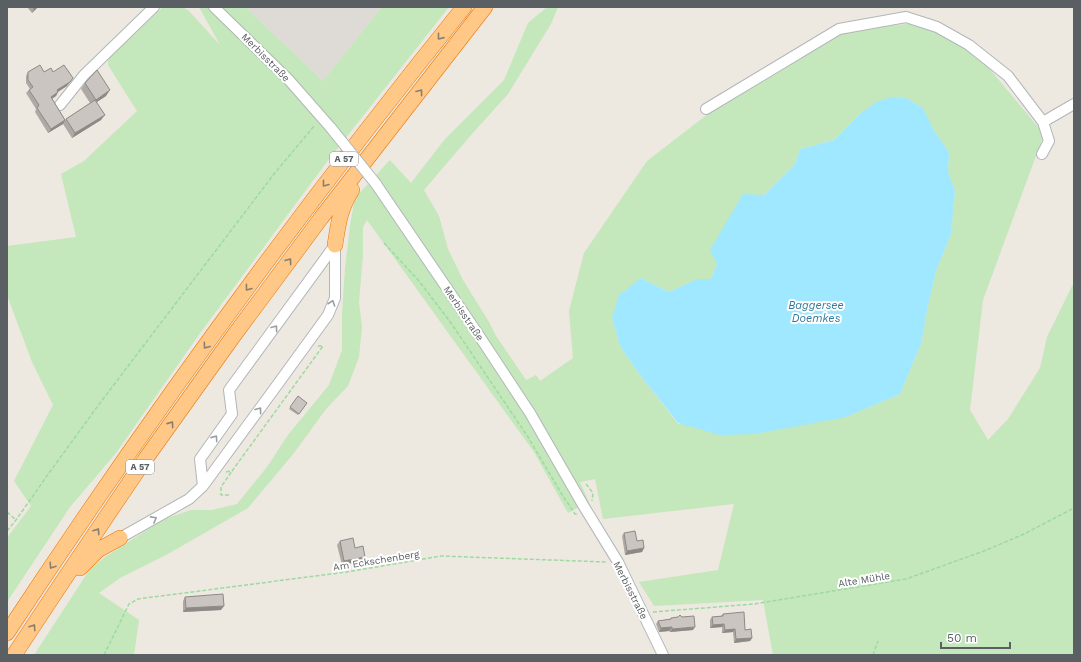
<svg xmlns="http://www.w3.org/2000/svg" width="1081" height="662" viewBox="0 0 1081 662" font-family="'Work Sans',sans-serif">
<rect width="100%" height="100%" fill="#ede8e0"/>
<path fill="#dedad5" d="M245 7H382L323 81Z"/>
<path fill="#c4e7bb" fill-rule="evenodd" d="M163 7H182L188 10 220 45 199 7H245L323 81 382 7H449L326 163 283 221 198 336 116 453 70 507 7 602V538L31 506 14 481 53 405 32 362 7 295V246L76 237 61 174 84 161 137 111 108 65V59Z
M547 7H558L551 24 508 94 471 135 424 190 439 216 448 249 463 280 489 322 496 336 526 380 536 375 540 381 573 358 569 311 584 253 647 161 730 97 839 32 915 23 936 31 977 54 1044 134 983 300 970 410 988 440 1008 419 1040 368 1047 337 1074 282V655H773L763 600 654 606 639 582 718 570 734 504 603 519 595 479 580 482 589 502 568 513 534 452 367 220 363 227V255L359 302 362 327 359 357 348 386 326 409 294 453 248 508 166 555 120 578 99 593 139 620 134 655H34L90 569 105 557 164 519 191 510H212L237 504 267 467 288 435 329 385 342 350V314L345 268 350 225 355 198 390 160 411 183 445 139 504 80 528 23ZM892 97 906 98 921 107 933 129 949 152 948 171 955 191 951 234 936 271 928 306 921 344 900 394 846 417 678 424 637 371 620 346 612 318 641 278 669 292 697 279H711L717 264 764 195 795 164 800 149 834 140 860 114Z"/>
<path fill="#9fe8ff" d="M892 97 906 98 923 108 933 129 949 152 948 171 955 191 951 234 936 271 928 306 921 344 900 394 846 417 755 434 720 435 678 423 637 371 620 346 612 318 619 295 641 278 669 292 697 279H711L717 264 710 250 743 194 764 195 795 164 800 149 834 140 860 114 876 102Z"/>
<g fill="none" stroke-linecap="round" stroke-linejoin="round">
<g stroke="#b2b6b9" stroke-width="12">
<path id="minor" d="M214 7 288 79 331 128
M60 105 84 75 154 7
M706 109 839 29 906 17 937 27 969 45 1008 76 1043 122 1074 104
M1042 154 1049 141 1043 122
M376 184 476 331 530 413 583 505 618 562 663 655
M203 486 200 459 232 414 229 390 335 245
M120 538 189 499 203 486 272 392 328 315 335 298V245"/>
</g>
<g stroke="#ee7500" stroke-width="16">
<path id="highway" d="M335 245C338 225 340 208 352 190
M80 568 98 550 120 538
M7 633C149 417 302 208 464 7
M14 655 63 581 144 461 232 338 321 218 485 7"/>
</g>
<path stroke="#9ddaa1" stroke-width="1.5" stroke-dasharray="4 2" stroke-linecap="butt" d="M384 243 419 281 451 323 528 437 561 493 575 514H578
M226 472 232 471 323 346H317
M586 484 593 493 592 501
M229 495H221V487L232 471
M7 512 16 520
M7 531 16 520 49 473 100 403 274 174 315 125
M653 612 754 604 906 579 984 551 1024 534 1074 508
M104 655 129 604 138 599 346 572 441 556 606 562
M873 655 878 641"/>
<use href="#minor" stroke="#fff" stroke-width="10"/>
<use href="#highway" stroke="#ffc886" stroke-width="15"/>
<g stroke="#b2b6b9" stroke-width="12" stroke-linecap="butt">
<path id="minor-bridge" d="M331 128 376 184"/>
</g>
<use href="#minor-bridge" stroke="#fff" stroke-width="10"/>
</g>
<path fill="#aea9a5" d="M27 7H38L32 13Z
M28 72H53L67 86 58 92 56 96 52 99 65 120 66 119 90 103 81 89 85 83 106 96 97 102 101 120 72 138 63 124 48 133 35 112 36 109 26 93 30 89 26 83V76Z
M298 396 307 403 298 415 289 409Z
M624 533 637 541 644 548 642 552 625 555 622 536Z
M340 541 355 548 365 557 363 561 342 565 337 545Z
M185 597 221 610 183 612V601Z
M723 614 745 630 752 638 750 641 734 643 733 632 722 633V627L710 628V620L712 617 721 616Z
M671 618 693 630 670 632 669 631 659 632 656 624 658 621 670 619Z"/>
<path fill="#8d8a86" d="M37 7H38L32 13 34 9Z
M73 78 67 86 54 94 57 90Z
M110 90 106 96 92 105 96 100Z
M58 92 56 96 48 101 51 97Z
M105 115 101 120 72 138 75 133Z
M65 120 63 124 48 133 51 129Z
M644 548 642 552 625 555 627 551Z
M365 557 363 561 342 565 344 561Z
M224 606 221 610 183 612 186 608Z
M724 624 722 627 710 628 713 625Z
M672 627 669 631 659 632 661 628Z
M695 627 693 630 670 632 672 629Z
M735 629 733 632 722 633 725 630Z
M752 638 750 641 734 643 736 639Z"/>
<path fill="#cac5c0" stroke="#8d8a86" d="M32 7H37L34 9Z
M40 65 44 72 51 68 53 72 64 65 73 78 70 82 57 90 58 92 51 97 65 120 51 129 37 108 39 105 29 90 33 87 28 80V72Z
M97 70 110 90 96 100 85 83Z
M95 100 105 115 75 133 66 119Z
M298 396 307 403 299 414 290 407Z
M635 531 637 541 643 540 644 548 627 551 624 533Z
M353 538 355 548 363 546 365 557 344 561 340 541Z
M223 594 224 606 186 608 185 597Z
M744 612 745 630 751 629 752 638 736 639 735 629 725 630 724 624 713 625 712 617 723 616V614Z
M680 615 682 617 694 616 695 627 672 629V627L661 628 658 621 671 619V618L678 617Z"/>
<defs><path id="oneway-chevron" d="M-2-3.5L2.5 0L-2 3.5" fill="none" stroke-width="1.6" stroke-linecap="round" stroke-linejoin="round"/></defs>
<g stroke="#8b7e6e">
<use href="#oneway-chevron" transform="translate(440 37) rotate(129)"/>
<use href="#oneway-chevron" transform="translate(420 92) rotate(-53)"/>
<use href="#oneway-chevron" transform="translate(325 184) rotate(128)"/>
<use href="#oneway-chevron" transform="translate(289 261) rotate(-53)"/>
<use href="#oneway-chevron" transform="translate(248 288) rotate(127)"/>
<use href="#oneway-chevron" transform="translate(206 346) rotate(126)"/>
<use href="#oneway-chevron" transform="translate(171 424) rotate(-55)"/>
<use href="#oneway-chevron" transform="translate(97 531) rotate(-56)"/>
<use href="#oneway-chevron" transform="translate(52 566) rotate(124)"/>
<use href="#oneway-chevron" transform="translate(33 627) rotate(-57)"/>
</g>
<g stroke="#9b9fa1">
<use href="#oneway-chevron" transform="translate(332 303) rotate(-71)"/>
<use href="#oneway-chevron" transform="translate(275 328) rotate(-54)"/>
<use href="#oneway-chevron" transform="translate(259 410) rotate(-53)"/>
<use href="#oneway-chevron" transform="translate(215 438) rotate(-55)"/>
<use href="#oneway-chevron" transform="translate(154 519) rotate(-29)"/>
</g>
<g text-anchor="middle" stroke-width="4" stroke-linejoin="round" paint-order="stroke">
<g fill="#fff" stroke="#8b8f92" stroke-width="1">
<rect x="330" y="152" width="28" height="14" rx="3"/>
<rect x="126" y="460" width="28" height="14" rx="3"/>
</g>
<g font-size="9" font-weight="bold" fill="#595f63">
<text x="344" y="162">A 57</text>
<text x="140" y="470">A 57</text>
</g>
<g font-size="10" fill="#595f63" stroke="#fff">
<text transform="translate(266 57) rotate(45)" y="4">Merbisstraße</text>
<text transform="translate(464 313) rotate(56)" y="4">Merbisstraße</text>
<text transform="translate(376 560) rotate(-9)" y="4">Am Eckschenberg</text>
<text transform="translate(864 579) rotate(-9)" y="4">Alte Mühle</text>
<text transform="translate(631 590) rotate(63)" y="4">Merbisstraße</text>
</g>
<g font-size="11" font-style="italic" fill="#30799b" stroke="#fff">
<text x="816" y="309">Baggersee<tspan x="816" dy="13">Doemkes</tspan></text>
</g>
</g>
<rect width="1081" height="662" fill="none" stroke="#595f63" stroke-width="16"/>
<path d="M941 642v6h69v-6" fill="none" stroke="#595f63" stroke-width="2"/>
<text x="947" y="642" font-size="12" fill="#595f63" stroke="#ffffff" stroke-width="3" paint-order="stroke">50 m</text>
</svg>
